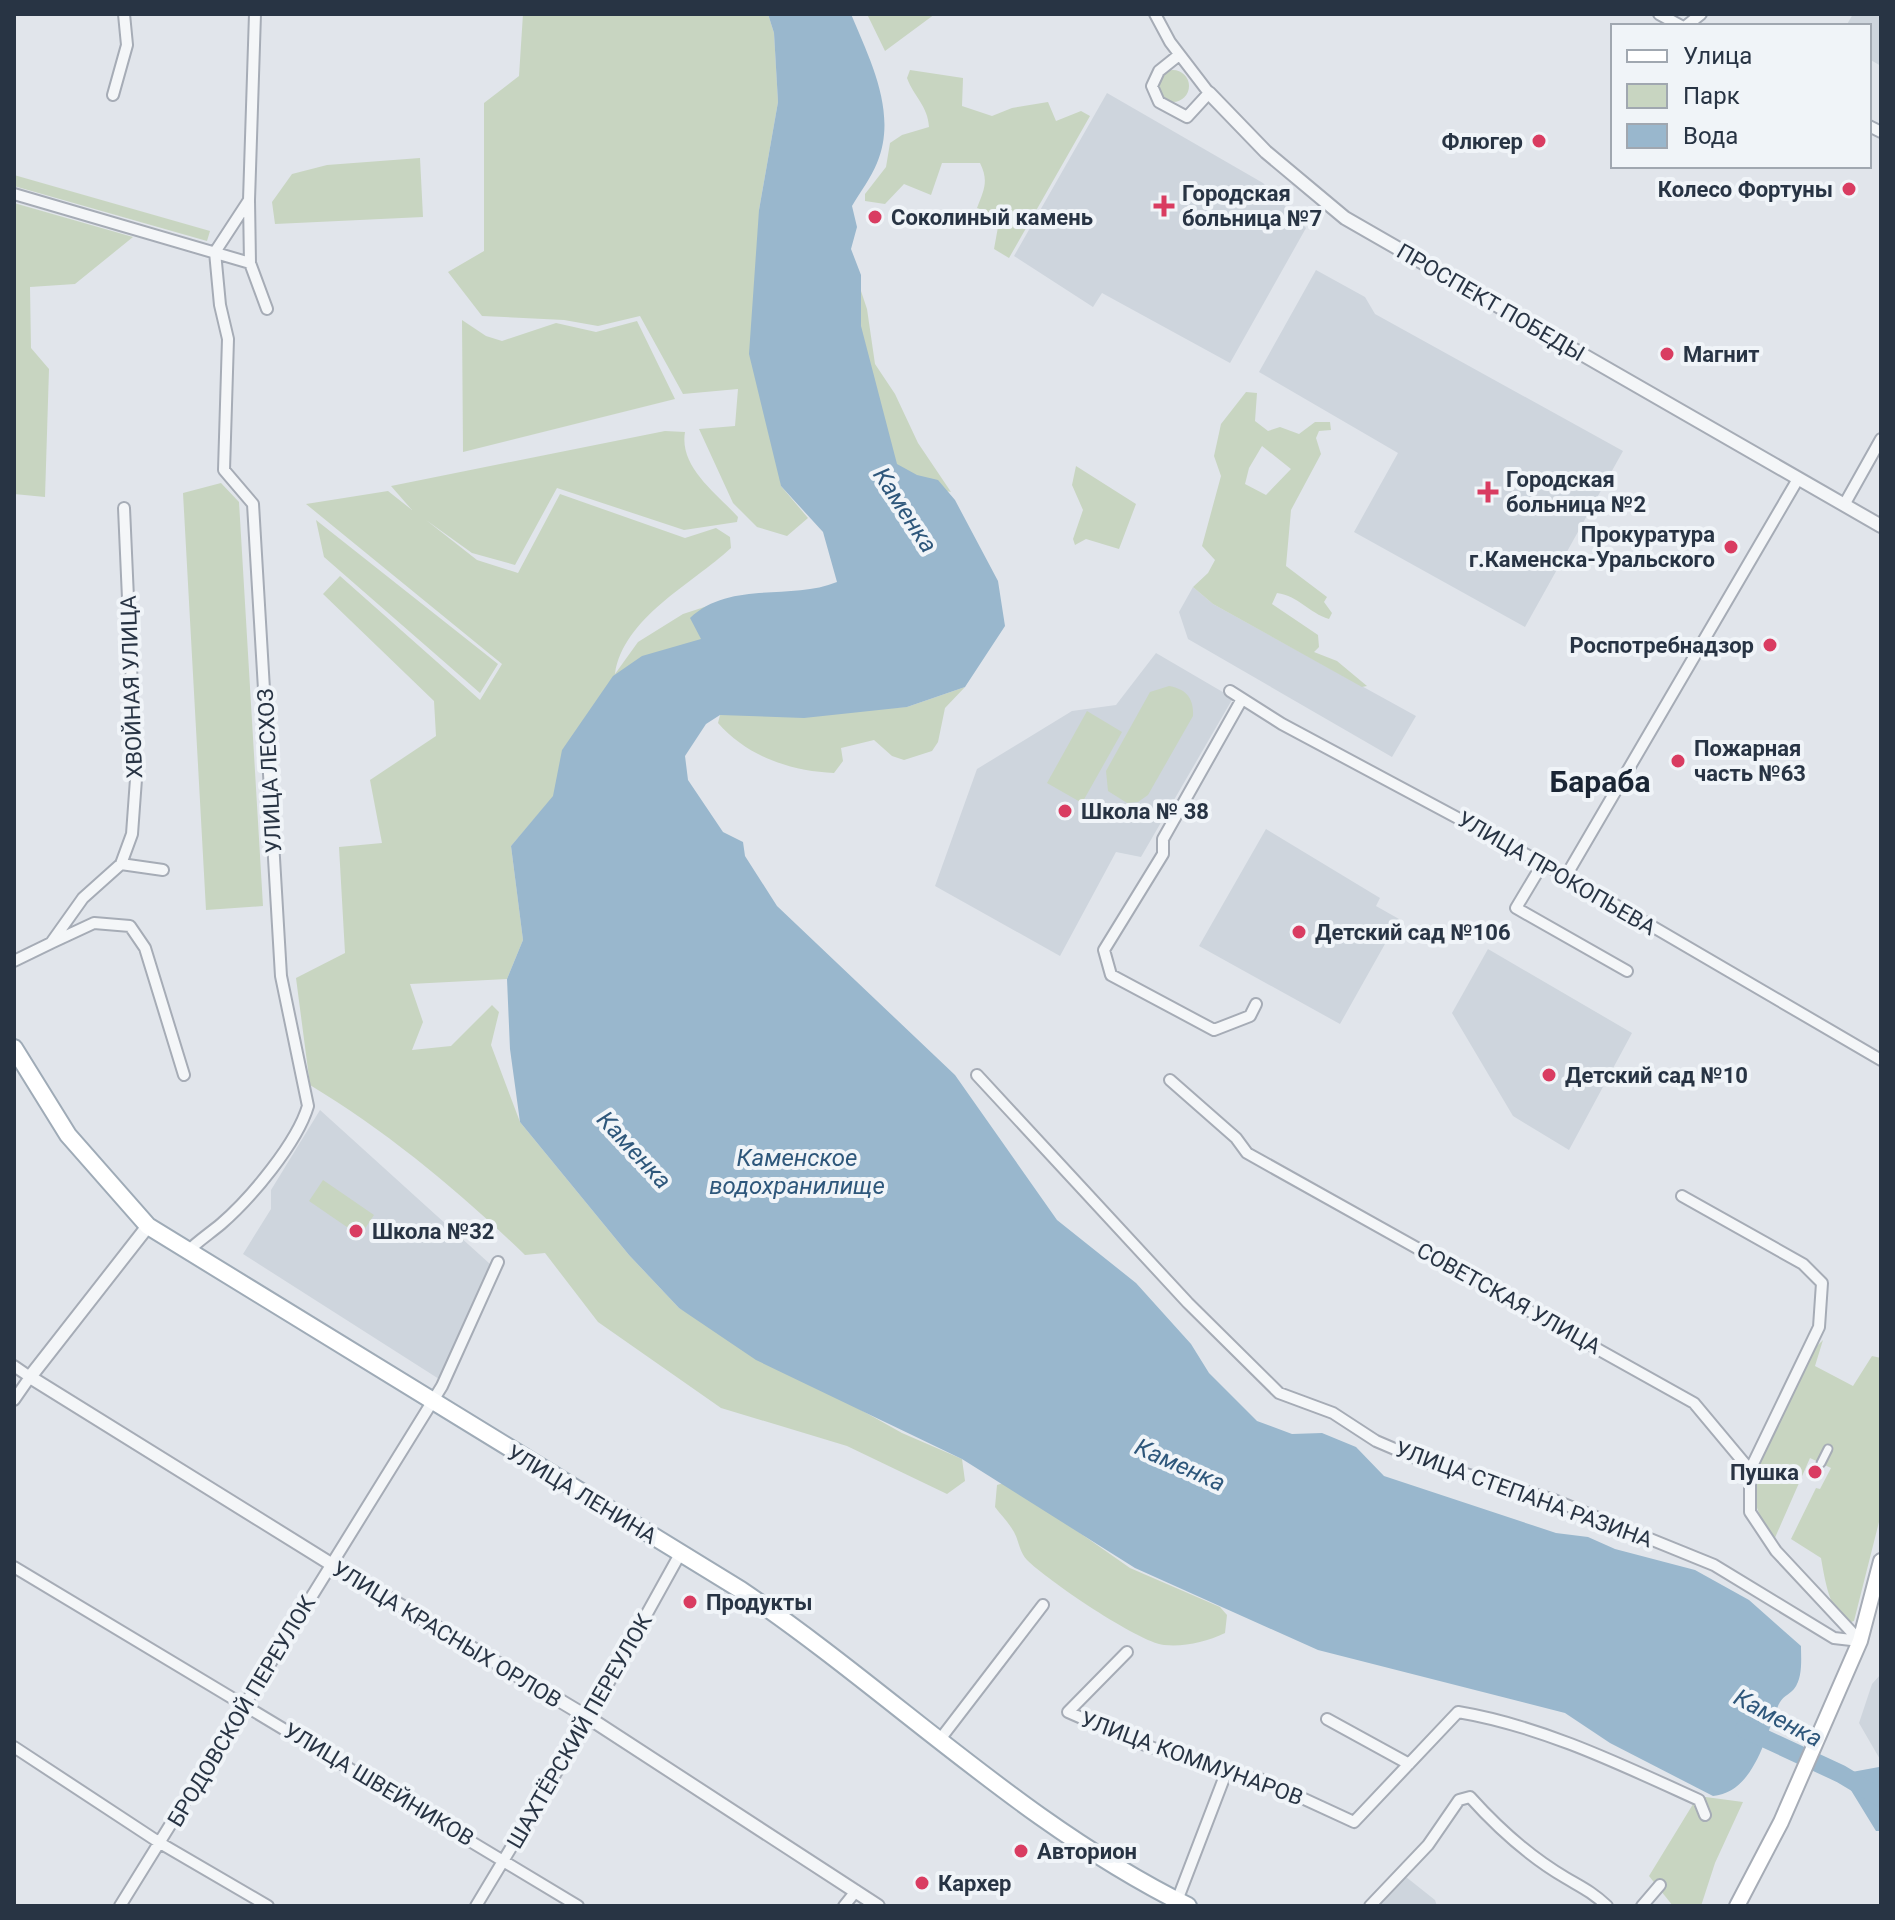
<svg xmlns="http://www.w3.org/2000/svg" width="1895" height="1920" viewBox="0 0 1895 1920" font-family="Roboto,sans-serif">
<rect width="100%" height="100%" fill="#e1e5eb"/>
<path fill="#ced5dd" d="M1853 14H1881V66L1869 59V26H1846Z
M1107 93 1263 183 1306 228 1230 363 1102 293 1093 307 1014 256Z
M1316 270 1365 297 1375 314 1623 451 1525 627 1354 532 1398 453 1259 372Z
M1193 587 1213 604 1416 716 1392 757 1188 639 1179 612Z
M1156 653 1233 698 1141 857 1116 852 1060 956 935 886 977 769 1072 711 1116 705Z
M1266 829 1380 898 1376 906 1399 919 1340 1024 1199 946Z
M1488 949 1632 1033 1569 1150 1513 1116 1452 1013Z
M320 1110 490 1264 439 1379 243 1254 271 1209V1190Z
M1881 1674V1761L1859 1723 1872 1684Z
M1406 1877 1435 1900 1437 1906H1379Z"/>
<path fill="#c8d5c1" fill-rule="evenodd" d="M523 14H768L774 33 778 102 759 210 781 486 808 518 787 536 757 527 733 503 699 429 735 426 738 389 683 394 640 316 598 326 564 320 482 316 448 272 484 251V103L519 76Z
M867 14H935L885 51Z
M910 70 963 78 962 106 992 116 1012 108 1048 102 1056 121 1081 111 1090 116 1009 258 994 249 1000 216 977 208C984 190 989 181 980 163H942L931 195 904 184 885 204 865 201V194L886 167 890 143 902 135 929 127C928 106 914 97 907 78Z
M1157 86a16 16 0 1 1 32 0a16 16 0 1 1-32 0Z
M420 158 423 217 275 224 272 202 292 174 327 165Z
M14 175 210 231 207 241 14 186Z
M14 203 133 237 75 284 30 287 31 348 49 369 45 497 14 494Z
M857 279 867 309 875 364 895 394 918 443 951 492 899 481 857 337Z
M462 320 486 336 502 341 556 323 596 332 637 321 675 399 463 452Z
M1246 392 1257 393 1255 421 1268 431 1280 427 1299 434 1315 422H1330L1331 430 1319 431 1316 438 1321 454 1291 510 1286 566 1327 597 1324 602 1332 613 1329 619C1309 613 1299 596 1277 593L1272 604 1318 635 1319 647 1314 652 1337 661 1367 686 1362 687 1213 604 1193 587 1208 573 1215 560 1202 546 1221 476 1214 456 1221 424ZM1262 446 1291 469 1266 495 1245 484 1249 468Z
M665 431 685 432C679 467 716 493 738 517L737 522 684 530 557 488 515 565 472 553 426 520 477 560 518 573 560 494 685 538 716 528 730 537 731 548C692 584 623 618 615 674L638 642 683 614 732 598 818 589 563 749 554 796 511 846 523 940 507 979 410 984 423 1022 412 1050 451 1046 492 1005 499 1012 491 1045 520 1122 629 1255 679 1308 902 1433 962 1459 965 1481 947 1494 847 1446 721 1408 598 1322 545 1253 525 1255C459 1191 389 1133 310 1085L296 978 345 953 339 847 382 843 370 780 436 736 434 701 323 594 340 576 480 700 502 664 306 504 388 491 412 510 391 486Z
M1076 466 1136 504 1119 549 1086 539 1075 545 1073 539 1083 510 1072 485Z
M221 483 239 502 263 906 206 910 183 493Z
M316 520 498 664 480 693 324 557Z
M1169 686C1186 689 1194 698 1193 716L1148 795 1138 802 1127 803 1108 791 1106 771 1150 692Z
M965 687 945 708 938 742 932 751 904 760 892 756 874 740 841 748 843 761 834 773C791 771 748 757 718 723L720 715 907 707Z
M1087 711 1122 732 1082 803 1047 783Z
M323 1180 374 1215 360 1236 309 1201Z
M1823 1340 1815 1366 1853 1386 1872 1356 1881 1358V1514L1854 1621 1848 1623C1829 1610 1825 1580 1821 1558L1791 1539 1816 1488 1820 1489 1831 1468 1810 1458 1774 1540C1764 1523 1753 1507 1754 1488 1754 1457 1800 1380 1814 1349Z
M1007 1482 1130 1568 1220 1607 1227 1615 1225 1633C1206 1642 1185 1647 1164 1645 1138 1642 1047 1580 1027 1560 1019 1551 1019 1541 1014 1532 1009 1523 1001 1515 995 1507L997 1485Z
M1698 1796 1743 1802 1715 1863 1701 1906H1673L1649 1876Z"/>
<path fill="#99b7cd" d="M768 14H851C870 60 898 113 877 163 871 178 860 192 852 206L857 227 851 249 861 275V326L897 464 917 475 938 480 955 500 998 581 1005 626 965 687 907 707 804 718 720 715 706 724 685 756 688 780 723 832 743 842 745 856 777 906 955 1075 1057 1220 1136 1283 1191 1344 1209 1373 1257 1421 1292 1434 1322 1433 1356 1447 1384 1476 1556 1533 1588 1537 1615 1549 1695 1570 1749 1600 1801 1646C1801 1659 1803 1678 1794 1689 1789 1695 1782 1696 1778 1706 1765 1738 1754 1792 1713 1796L1610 1743 1565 1713 1318 1650 1135 1568 962 1459 756 1360 679 1308 629 1255 520 1122 510 1049 507 979 523 940 511 846 553 796 562 750 613 676 642 656 701 639 690 618C730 580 791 601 837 582L823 532 781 486 749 354 759 210 778 102 774 33Z
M1879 1767 1881 1831H1876L1841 1774Z"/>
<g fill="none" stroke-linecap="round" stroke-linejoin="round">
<path stroke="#99b7cd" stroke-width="18" d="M1744 1729 1841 1774 1881 1798"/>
<g stroke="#a6acb6" stroke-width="11">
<path id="pedestrian" d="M1821 1463 1828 1449"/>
</g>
<g stroke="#a6acb6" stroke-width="14">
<path id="minor" d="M1155 14 1170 42 1209 93 1187 117 1159 102 1152 86 1159 71 1179 55
M1659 14 1681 26
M1686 26 1701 14
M113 95 127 45 124 14
M1869 126 1881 132
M14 194 250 263 249 200
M215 252 249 200 255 14
M250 263 267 309
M1844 505 1881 439
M1230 691 1282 724 1566 876 1881 1060
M1242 699 1163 839V854L1104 950 1111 975 1214 1030 1250 1016 1256 1004
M1543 863 1516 908 1627 971
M121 864 132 834 136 779 124 508
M1566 876 1798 479
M51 943 94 923 130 926 145 948 184 1075
M14 961 51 943 83 898 121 864 163 870
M977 1075 1188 1303 1279 1393 1333 1413 1376 1441 1425 1462 1554 1500 1714 1565 1834 1638 1860 1641
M1170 1080 1236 1138 1247 1153 1694 1403 1750 1470
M1682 1196 1803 1264 1822 1283 1819 1327 1750 1470V1512L1776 1551 1860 1641
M187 1252C198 1241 209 1234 221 1224 251 1198 297 1143 308 1106L281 976 253 504 224 470 228 339 220 305 215 252
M14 1366 30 1377 14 1400
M14 1567 578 1906
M1127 1652 1068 1712 1139 1743 1226 1773 1263 1780 1354 1822 1458 1712C1542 1726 1622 1765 1699 1800L1705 1815
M1327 1719 1409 1764
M938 1742 1043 1605
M14 1747 160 1843 268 1906
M120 1906 442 1386 498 1262
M476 1906 589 1718 680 1554
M844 1906 856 1891
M1175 1906 1226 1773
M1370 1906 1428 1845 1459 1800 1470 1797C1497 1827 1530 1857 1566 1878 1583 1888 1592 1892 1607 1906
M1642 1906 1660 1885"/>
</g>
<g stroke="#a6acb6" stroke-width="16">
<path id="tertiary" d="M1209 93 1266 152 1345 218 1881 526
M148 1226 30 1377 331 1564 589 1718 878 1906"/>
</g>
<g stroke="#a6acb6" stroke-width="18">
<path id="secondary" d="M1737 1906 1781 1822 1860 1641 1881 1561"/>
</g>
<g stroke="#9fabb7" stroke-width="20">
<path id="primary" d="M14 1048 68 1135 148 1226 741 1590C893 1693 1022 1824 1188 1906"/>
</g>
<use href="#pedestrian" stroke="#f4f6f8" stroke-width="7"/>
<use href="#minor" stroke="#f4f6f8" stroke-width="10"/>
<use href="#tertiary" stroke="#f4f6f8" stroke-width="12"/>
<use href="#secondary" stroke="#fff" stroke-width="14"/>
<use href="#primary" stroke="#fff" stroke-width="16"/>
</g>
<g fill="#d93c61" stroke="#f0f4f8" stroke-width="3">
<circle cx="1539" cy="141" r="8"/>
<circle cx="1849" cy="189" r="8"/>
<path d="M1160 194h8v8h8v8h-8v8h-8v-8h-8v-8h8z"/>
<circle cx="875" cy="217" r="8"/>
<circle cx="1667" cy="354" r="8"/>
<path d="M1484 480h8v8h8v8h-8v8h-8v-8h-8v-8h8z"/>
<circle cx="1731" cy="547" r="8"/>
<circle cx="1770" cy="645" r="8"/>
<circle cx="1678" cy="761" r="8"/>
<circle cx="1065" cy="811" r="8"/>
<circle cx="1299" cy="932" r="8"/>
<circle cx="1549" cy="1075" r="8"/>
<circle cx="356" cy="1231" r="8"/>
<circle cx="1815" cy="1472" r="8"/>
<circle cx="690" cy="1602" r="8"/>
<circle cx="1021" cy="1851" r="8"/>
<circle cx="922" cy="1883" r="8"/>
</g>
<g text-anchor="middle" stroke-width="8" stroke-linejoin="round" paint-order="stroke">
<g font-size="22" font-weight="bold" fill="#283444" stroke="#f0f4f8" text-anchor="start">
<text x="1523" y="149" text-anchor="end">Флюгер</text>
<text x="1833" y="197" text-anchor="end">Колесо Фортуны</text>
<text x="1182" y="201">Городская<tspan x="1182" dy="25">больница №7</tspan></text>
<text x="891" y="225">Соколиный камень</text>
<text x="1683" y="362">Магнит</text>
<text x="1506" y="487">Городская<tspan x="1506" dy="25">больница №2</tspan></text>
<text x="1715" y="542" text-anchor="end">Прокуратура<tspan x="1715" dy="25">г.Каменска-Уральского</tspan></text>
<text x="1754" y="653" text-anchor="end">Роспотребнадзор</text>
<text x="1694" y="756">Пожарная<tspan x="1694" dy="25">часть №63</tspan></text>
<text x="1081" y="819">Школа № 38</text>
<text x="1315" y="940">Детский сад №106</text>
<text x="1565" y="1083">Детский сад №10</text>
<text x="372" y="1239">Школа №32</text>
<text x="1799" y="1480" text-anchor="end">Пушка</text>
<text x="706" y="1610">Продукты</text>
<text x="1037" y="1859">Авторион</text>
<text x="938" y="1891">Кархер</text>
</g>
<g font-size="22" fill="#283444" stroke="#f0f4f8">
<text transform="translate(1491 302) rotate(30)" y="8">ПРОСПЕКТ ПОБЕДЫ</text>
<text transform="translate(131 687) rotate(-92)" y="8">ХВОЙНАЯ УЛИЦА</text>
<text transform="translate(269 771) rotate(-93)" y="8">УЛИЦА ЛЕСХОЗ</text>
<text transform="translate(1557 873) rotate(30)" y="8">УЛИЦА ПРОКОПЬЕВА</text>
<text transform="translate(1509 1298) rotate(29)" y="8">СОВЕТСКАЯ УЛИЦА</text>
<text transform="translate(582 1494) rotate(31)" y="8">УЛИЦА ЛЕНИНА</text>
<text transform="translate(1524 1494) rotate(20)" y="8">УЛИЦА СТЕПАНА РАЗИНА</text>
<text transform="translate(447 1634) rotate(31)" y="8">УЛИЦА КРАСНЫХ ОРЛОВ</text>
<text transform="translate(241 1711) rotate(-59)" y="8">БРОДОВСКОЙ ПЕРЕУЛОК</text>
<text transform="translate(579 1731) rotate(-60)" y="8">ШАХТЁРСКИЙ ПЕРЕУЛОК</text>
<text transform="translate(1192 1758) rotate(20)" y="8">УЛИЦА КОММУНАРОВ</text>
<text transform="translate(379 1784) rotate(31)" y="8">УЛИЦА ШВЕЙНИКОВ</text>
</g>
<g font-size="24" font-style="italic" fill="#2e577b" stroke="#f0f4f8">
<text transform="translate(905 510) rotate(57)" y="8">Каменка</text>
<text transform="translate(634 1150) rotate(47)" y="8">Каменка</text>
<text x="797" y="1166">Каменское<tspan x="797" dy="28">водохранилище</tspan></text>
<text transform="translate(1180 1465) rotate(24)" y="8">Каменка</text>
<text transform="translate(1778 1718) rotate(28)" y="8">Каменка</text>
</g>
<g font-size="30" font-weight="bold" fill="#1a2534" stroke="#f0f4f8">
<text x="1600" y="792">Бараба</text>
</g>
</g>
<rect width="1895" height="1920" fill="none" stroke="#283444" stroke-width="32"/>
<rect x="1611" y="24" width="260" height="144" fill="#f0f4f8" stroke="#a0a7b0" stroke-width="2"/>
<rect x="1627" y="50" width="40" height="12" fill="#ffffff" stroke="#a0a7b0" stroke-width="2"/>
<text x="1683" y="64" font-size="24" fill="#283444">Улица</text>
<rect x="1627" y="84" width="40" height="24" fill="#c8d5c1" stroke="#a0a7b0" stroke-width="2"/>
<text x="1683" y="104" font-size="24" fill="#283444">Парк</text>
<rect x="1627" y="124" width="40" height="24" fill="#99b7cd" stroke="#a0a7b0" stroke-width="2"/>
<text x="1683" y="144" font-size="24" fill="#283444">Вода</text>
</svg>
